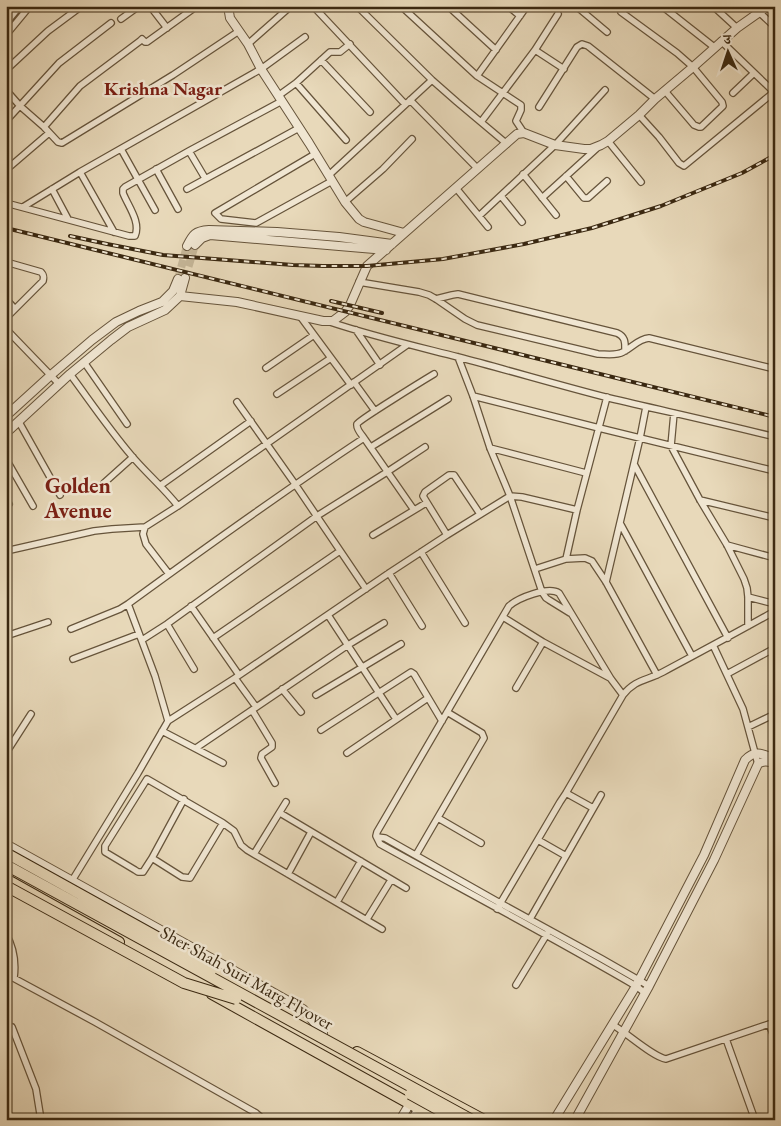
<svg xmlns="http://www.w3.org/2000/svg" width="781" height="1126" viewBox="0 0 781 1126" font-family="'EB Garamond','Noto Serif Devanagari',serif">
<rect width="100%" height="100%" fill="#e8d9ba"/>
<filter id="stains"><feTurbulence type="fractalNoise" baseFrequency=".004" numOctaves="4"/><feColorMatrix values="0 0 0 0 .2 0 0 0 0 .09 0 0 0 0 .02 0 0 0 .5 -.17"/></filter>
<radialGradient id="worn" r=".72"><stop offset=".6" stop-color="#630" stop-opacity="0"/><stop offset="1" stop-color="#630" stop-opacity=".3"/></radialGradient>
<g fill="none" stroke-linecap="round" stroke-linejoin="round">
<path stroke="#c5b698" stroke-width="8" stroke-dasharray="8 4" stroke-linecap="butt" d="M185 278 195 245
M178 279 187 246"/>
<g stroke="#66543b" stroke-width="8">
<path id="minor" d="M150 6 167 28
M220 6 229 9
M313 6 405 104
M357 6 432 80 457 102 507 144
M401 6 477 76 521 105V110L516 121 524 133
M448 6 496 50
M508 6 520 16
M576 6 607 32
M662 6 714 47
M713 6 737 28
M621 12 677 53 693 67 722 102 723 106 701 127H699L694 125 665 91
M760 13 775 27
M121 19 139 6
M6 23 20 6
M6 35 30 6
M721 41 775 93
M248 44 291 6
M535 50 564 69
M321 60 370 112
M6 70 48 31 79 8
M477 76 527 6
M296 83 346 140
M6 90 20 106 44 127 58 142 62 143 173 75 239 31
M733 93 754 73
M278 96 296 83 330 52H340L350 44
M410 100 478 169
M539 107 577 47 582 44 588 46 655 99
M639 115 659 137 679 163 684 166 774 92
M6 121 59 63 111 23
M481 122 535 50 558 14
M44 127 80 86 140 41 142 39 145 42H147L197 6
M608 141 641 182
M121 149 155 210
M189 151 205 178
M315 154 215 213 221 219 256 223 332 181
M156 169 178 209
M6 170 49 133
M80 172 114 232
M523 174 556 215
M329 175 432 80
M566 176 584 198H588L607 181
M456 188 488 227
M52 189 68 219
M187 189 299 128
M501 196 522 222
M542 198 596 149
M345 202 383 169 412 139
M6 203 129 236H135C141 222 128 206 123 193V189L125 187 189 151 282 101
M23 207 80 172 261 69 305 37
M479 216 555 145 605 90
M6 262 41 272C44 275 44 277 43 281L6 318
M359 282 419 292 429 295 436 299 465 319 477 325 598 354C606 354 616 356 623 352 633 347 638 339 649 338L775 369
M6 299 15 309
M436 299 452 295 458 294 617 333C626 337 625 343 625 351
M300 316 351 385
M330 322C372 336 415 346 458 357 508 370 558 385 609 398 664 411 720 423 775 437
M6 329 59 384
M356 330 380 365
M458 357 473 396 490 448 510 496 542 592 546 598 549 600 570 613
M84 362 127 424
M266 368 314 335
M70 374C90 401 109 429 131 455 146 473 163 487 178 506
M354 382 375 411
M277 394 331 358
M473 396 599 428 775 471
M237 402 295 484 366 589
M674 413 671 446 700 500 727 545 744 579 747 588 748 597V626
M19 422 60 495
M371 447 448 399
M490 448 586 473
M6 459 33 506
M634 464 728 638
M104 483 133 457
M161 485 251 421
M6 499 9 504
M700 500 775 518
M414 510 364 438C362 435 356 429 357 424 359 420 424 380 434 374
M620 523 692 656
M145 527 143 534 146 544 169 574
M373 535 426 503
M447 535 423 496 425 492 449 475H454L480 514
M727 545 775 558
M6 551 94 531 112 529 145 527 178 506 407 345
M421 552 465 623
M566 559 577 510 607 397
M535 569 566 559 585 558 592 561 606 582 657 675
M389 573 422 626
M606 582 640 438 646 407
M748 597 775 604
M128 604 155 676 168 721
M191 606 239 675
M328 615 396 719
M503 617 543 642 610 678
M167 624 194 669
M71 629 120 609 128 604C206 547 284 491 364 438
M6 636 48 622
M213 638 340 551
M142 640 167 624 317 516 387 472 425 447
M713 645 743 709 758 764
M73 659 139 634
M727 674 775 648
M235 678 256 707
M516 688 543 642
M282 689 301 712
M316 695 401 644
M623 695 611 679 559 593C548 586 518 598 509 606L377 832 376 836 380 844C465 891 552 937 636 986L645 993
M252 710 272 743V747L262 754 261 758 275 783
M748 727 775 714
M321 730 411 672 414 674 442 721
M162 731 223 763
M196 748 348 645 384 623
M6 753 31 714
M347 753 428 698
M566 793 593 808
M184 799 152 858 143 872H138L135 870 105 852V846L147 779 223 823 234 831 241 845 247 850 382 929
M280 813 406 888
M438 818 481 843
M377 837 385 838 500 903 602 959 649 986
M538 840 566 856
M254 854 286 802
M416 855 484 738 482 733 447 712
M152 858 182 877 190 878 223 823
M288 874 311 832
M70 884 138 773 168 721 235 678 389 573 447 535 510 496 522 497 577 510
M337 902 361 861
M497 909 560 802 566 793 623 695C636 679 646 681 663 672 700 652 738 632 775 611
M367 919 391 880
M530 919 601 795
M6 934C14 948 16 963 14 978
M6 974 95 1022 256 1113 264 1120
M516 985 547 934
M769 1024 775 1039
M613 1025C627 1033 653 1057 666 1059L775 1022
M12 1027 36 1089 41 1120
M726 1039 755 1120"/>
</g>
<g stroke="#66543b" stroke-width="10">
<path id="tertiary" d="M229 6V12L230 18 248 44 261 69 309 143 345 202 359 219 364 222 404 233
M195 245 202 238 210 235 386 250
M187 246C193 234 195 231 209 230L277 232 339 237 392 244
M180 296 237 302 323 321H333L345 312 350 305 367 266 517 134 524 133 555 145 584 149H591L601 145 608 141 639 115 655 99 693 67 737 28 768 6
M6 416 51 375 92 340 116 322 139 311 162 302 173 291 178 279
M6 433 70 374 111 340 128 327 165 310 180 296 185 278
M6 844 303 1009 323 1033
M400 1120 412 1100
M412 1120 421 1105
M554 1120 636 986 704 855 745 760C755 749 763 754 775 759
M575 1120 649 986 714 860 758 764C764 760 769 761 775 764"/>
</g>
<g stroke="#3a2811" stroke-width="12">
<path id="trunk" d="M6 879 119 942
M212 994 439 1120
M357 1052 484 1120"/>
</g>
<use href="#minor" stroke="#f0e6d2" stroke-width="5.5"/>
<use href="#tertiary" stroke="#f0e6d2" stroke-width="8"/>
<use href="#trunk" stroke="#e8d9ba" stroke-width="10"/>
<g stroke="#3a2811" stroke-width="4">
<path id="rail" d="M6 228 775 417
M70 236 107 244 163 255 293 265 323 266H367L443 259 524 244 592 228 661 206 742 173 775 155
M331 301 382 313"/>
</g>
<use href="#rail" stroke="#f0e6d2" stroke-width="2" stroke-dasharray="5.5" stroke-linecap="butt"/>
<g stroke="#3a2811" stroke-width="12" stroke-linecap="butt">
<path id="trunk-bridge" d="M6 853 188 954 211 971
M6 865 472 1120
M6 886 184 983 236 999
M410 1094 457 1120"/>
</g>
<use href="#trunk-bridge" stroke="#e8d9ba" stroke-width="10"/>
</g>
<g text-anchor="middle" stroke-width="5" stroke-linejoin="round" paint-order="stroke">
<g font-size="18" fill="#3a2811" stroke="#f0e6d2">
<text transform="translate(247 978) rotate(29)" y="6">Sher Shah Suri Marg Flyover</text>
</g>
<g font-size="19" font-weight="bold" fill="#7a1f14" stroke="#f0e6d2">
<text x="163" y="95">Krishna Nagar</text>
</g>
<g font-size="22" font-weight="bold" fill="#7a1f14" stroke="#f0e6d2">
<text x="78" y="493">Golden<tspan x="78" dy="25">Avenue</tspan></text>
</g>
</g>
<rect width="781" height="1126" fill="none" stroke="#e8d9ba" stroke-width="25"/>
<rect x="8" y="8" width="766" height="1111" fill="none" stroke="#3a2811" stroke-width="2.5"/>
<rect x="12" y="12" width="756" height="1101" fill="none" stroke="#3a2811"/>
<g transform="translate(728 52) rotate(357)" stroke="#f0e6d2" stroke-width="4" paint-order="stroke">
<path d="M0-4L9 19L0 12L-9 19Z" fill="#3a2811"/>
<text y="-8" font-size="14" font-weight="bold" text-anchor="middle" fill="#3a2811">उ</text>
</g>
<rect width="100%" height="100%" filter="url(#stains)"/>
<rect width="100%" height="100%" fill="url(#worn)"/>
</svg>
